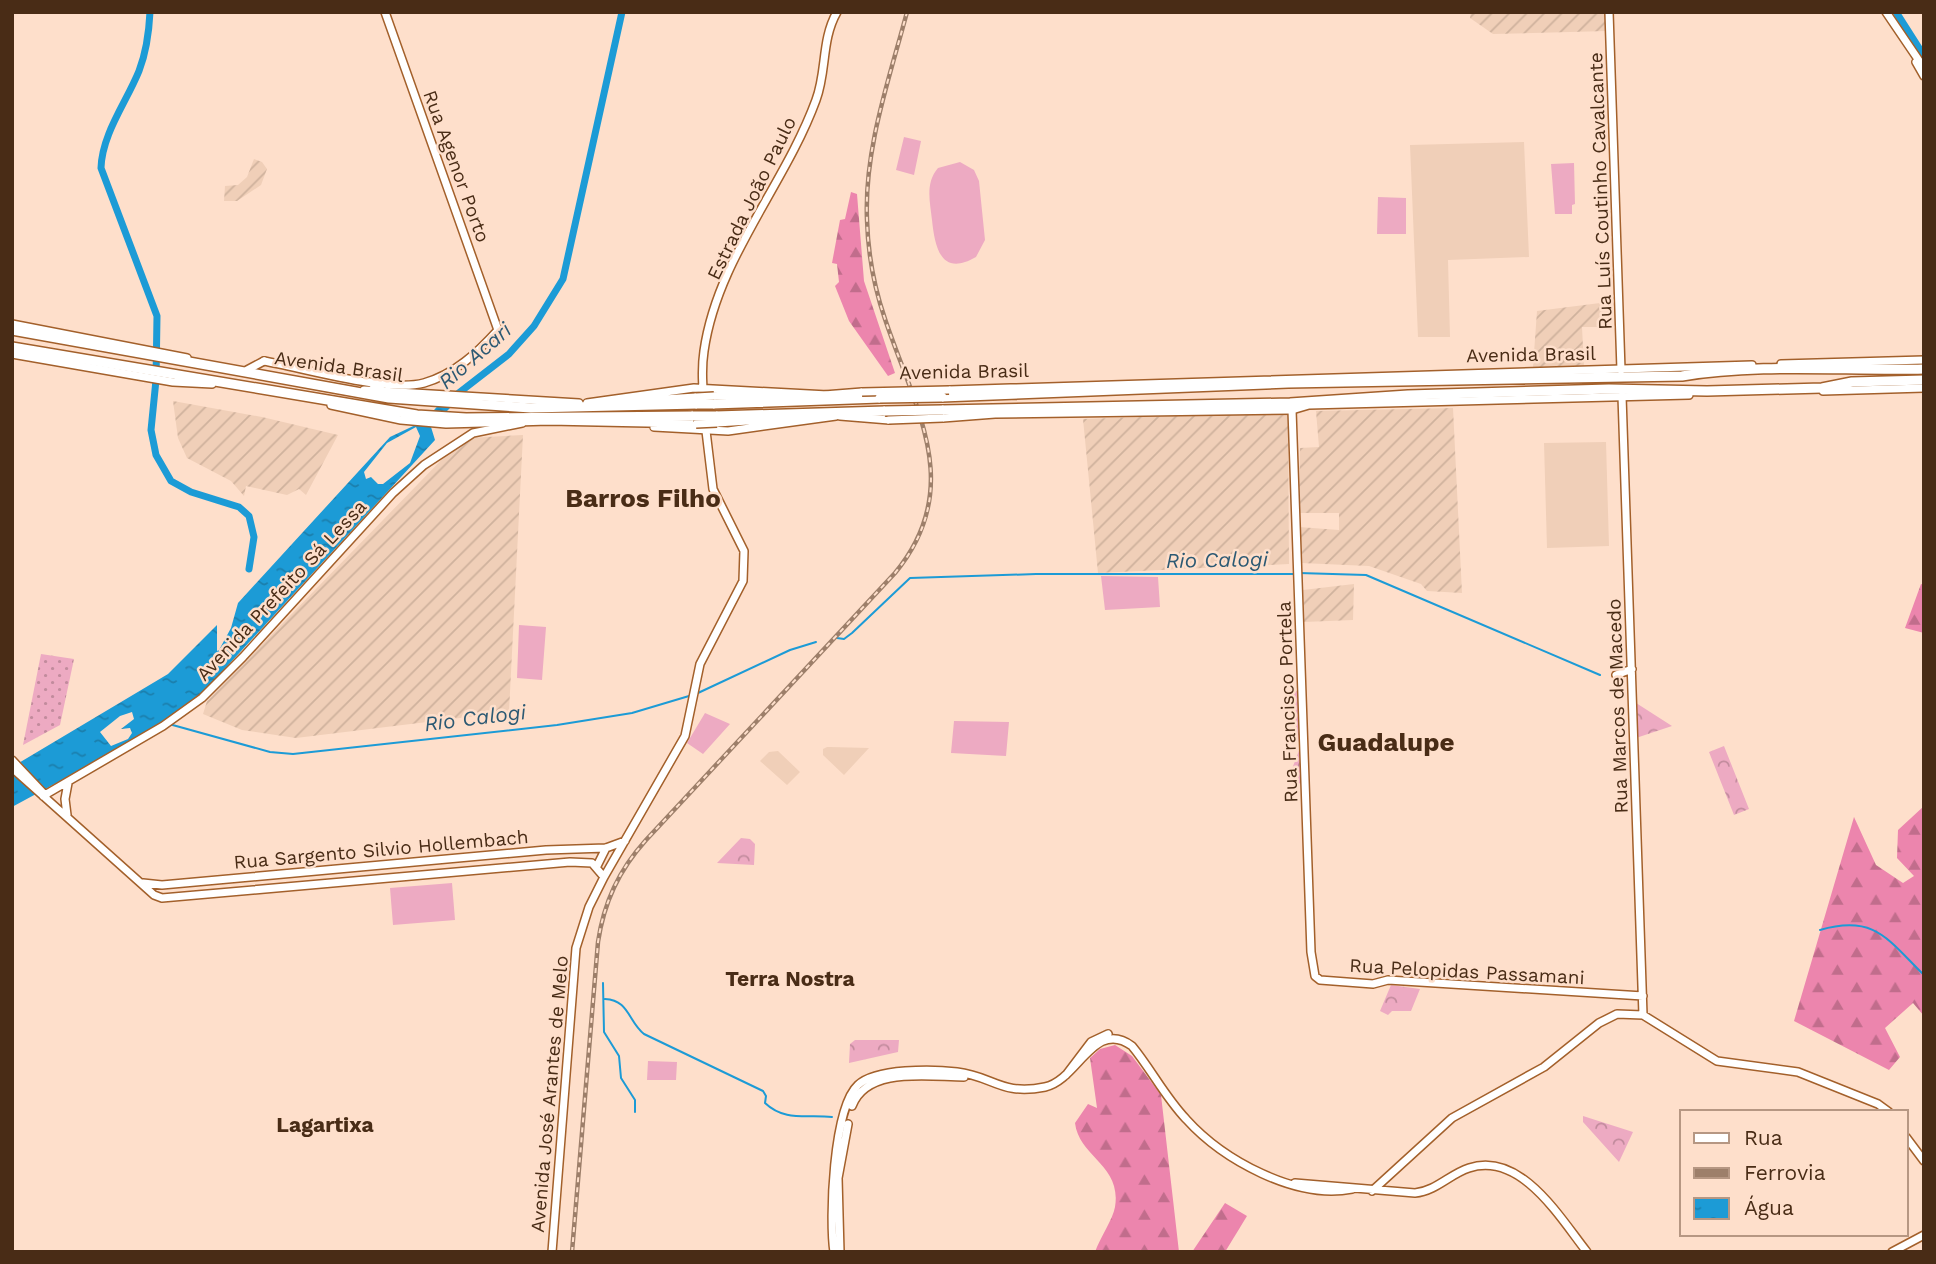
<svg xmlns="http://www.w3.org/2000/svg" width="1936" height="1264" viewBox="0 0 1936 1264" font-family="'Work Sans',sans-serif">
<defs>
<pattern id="industrial-furrows" width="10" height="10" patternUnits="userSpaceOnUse" patternTransform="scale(1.75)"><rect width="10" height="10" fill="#f0cfb8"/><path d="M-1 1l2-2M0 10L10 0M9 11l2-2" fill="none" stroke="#cfb29d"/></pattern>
<pattern id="grass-dots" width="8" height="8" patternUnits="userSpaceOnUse" patternTransform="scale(1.75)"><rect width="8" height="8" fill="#edaac2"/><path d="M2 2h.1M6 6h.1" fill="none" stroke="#c28b9d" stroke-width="1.8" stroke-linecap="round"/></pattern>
<pattern id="forest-firs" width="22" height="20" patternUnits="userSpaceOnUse" patternTransform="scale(1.75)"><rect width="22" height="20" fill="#ec85ad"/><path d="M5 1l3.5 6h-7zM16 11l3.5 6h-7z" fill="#c16d8c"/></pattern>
<pattern id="park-crowns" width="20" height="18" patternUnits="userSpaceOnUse" patternTransform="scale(1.75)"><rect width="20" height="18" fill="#edaac2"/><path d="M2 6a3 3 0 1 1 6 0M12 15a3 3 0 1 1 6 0" fill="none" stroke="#c28b9d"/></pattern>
<pattern id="water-ripples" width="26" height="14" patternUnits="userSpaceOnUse" patternTransform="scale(1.75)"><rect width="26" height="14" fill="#1c9bd6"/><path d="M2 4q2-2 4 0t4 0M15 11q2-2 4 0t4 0" fill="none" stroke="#1b7fad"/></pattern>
</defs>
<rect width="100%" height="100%" fill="#fedfcb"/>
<path fill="#f0cfb8" d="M1524 142 1529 257 1448 260 1450 337H1418L1410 145Z
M1606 442 1609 546 1547 548 1544 443Z
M827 747H830L869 748 844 775 823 755V749Z
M778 751 800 772 787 785 760 761 769 752Z"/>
<path fill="url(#industrial-furrows)" d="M1471 12H1606L1607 31 1493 34 1470 18Z
M254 159 262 162 267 169 261 185 237 201H224L225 186 238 185 247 177Z
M1608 302V327H1582L1584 367H1533L1537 311Z
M173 401 262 417 338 435 306 495 299 489 287 495 246 486 244 496 231 481 187 458 178 438Z
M1453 408 1462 593 1427 591 1421 584 1369 566 1301 563 1299 527 1339 530V513H1299L1300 448 1319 447 1316 411Z
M1288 412 1289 564 1098 573 1083 419Z
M523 435 509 712 296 738 242 730 203 714 207 701 453 448 468 438Z
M1354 584 1353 620 1304 622 1303 590Z"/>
<path fill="url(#grass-dots)" d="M41 654 74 659 60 725 23 745Z"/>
<path fill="url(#forest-firs)" d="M851 192 857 194 864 281 895 373 888 376 849 321 835 286 839 282 837 264 832 263 840 220 845 219Z
M1921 584 1924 585V633L1905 628Z
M1924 806V1016L1913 1003 1885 1028 1900 1057 1889 1070 1794 1021 1854 817 1876 865 1903 883 1914 876 1897 858 1898 830Z
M1115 1045 1132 1056 1161 1095 1179 1252H1095C1100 1238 1113 1219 1115 1207 1122 1165 1079 1157 1075 1123L1088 1104 1097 1108 1090 1058 1100 1049Z
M1225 1203 1247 1216 1225 1252H1192Z"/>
<path fill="url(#park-crowns)" d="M1300 690 1305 784 1287 782 1300 748 1292 702 1287 694Z
M1633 701 1672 726 1633 739Z
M1724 746 1749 809 1734 815 1709 752Z
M741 838 750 839 755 844 754 865 717 863Z
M1391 985 1420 989 1411 1011H1392L1388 1015 1380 1011Z
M855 1040H899L898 1052 849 1063 850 1044Z
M1583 1116 1633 1132 1619 1162 1583 1122Z"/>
<path fill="#edaac2" d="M904 137 921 141 914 175 896 170Z
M960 162 974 170 979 181 985 240 976 257C941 277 935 248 932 220 930 202 925 183 938 168Z
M1574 163 1575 204 1572 205V214H1555L1551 164Z
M1378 197 1406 198V234H1377Z
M1101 576 1158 577 1160 607 1105 610Z
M519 625 546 627 542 680 517 678Z
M705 713 730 724 703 754 687 743Z
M954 721 1009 722 1006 756 951 753Z
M452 883 455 920 393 925 390 888Z
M648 1061 677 1062 676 1080H647Z"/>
<path fill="url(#water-ripples)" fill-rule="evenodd" d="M464 394 431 427 435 440 198 698 121 748 12 807V767L168 674 217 625V651L219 650 231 628 238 603 390 437 424 421 445 398ZM416 427 420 436 410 463 383 484H378L371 477 366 479 364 472 387 443ZM132 712 134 719 121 729 130 728 132 733 128 739 111 746 100 732 120 716Z"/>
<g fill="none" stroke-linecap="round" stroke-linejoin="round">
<path stroke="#1c9bd6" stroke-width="2" d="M1299 573 1366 575 1600 675
M837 638 844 639 852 633 910 578 1036 574H1294
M698 693 790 650 816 642
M169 724 270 752 293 754 557 725 632 713 689 696
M1820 930C1875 914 1888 940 1924 975
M603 983 604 1032 619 1056 621 1078 635 1100V1112
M605 999C629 1000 628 1021 644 1034L763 1091 766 1096 765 1103C785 1122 807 1114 832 1117"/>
<path stroke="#1c9bd6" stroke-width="7" d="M150 12C149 32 146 53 139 71 126 103 102 134 101 168L157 316 156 380 151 430 156 455 171 481 191 492 239 507 249 516 254 537 249 569
M1896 12 1924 56
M451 399 509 354 534 326 563 279 622 12"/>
<g stroke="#a3602b" stroke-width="10">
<path id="secondary" d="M1609 12 1621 370
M1886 12 1924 68
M1916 62 1924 76
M264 361C304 368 387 393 424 383 455 374 477 353 498 330L385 12
M1622 396 1643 1015
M1292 410 1311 952 1315 976 1320 980 1373 984 1388 980 1643 996
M1616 675 1632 669
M12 760 46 796
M12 768 154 895 162 898 570 862 592 863 604 877
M43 796 163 726 202 698 243 657 393 493 424 465 473 433 522 423
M67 815 65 799 68 783
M597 866 606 848
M143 883 162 885 546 850 606 848 625 841
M1066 1075 1091 1042 1108 1034
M852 1106C867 1066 929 1077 964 1077
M1906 1137 1924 1161
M1295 1183 1415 1193C1436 1191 1450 1174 1469 1168 1521 1151 1560 1218 1587 1252
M1372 1191 1452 1118 1544 1067 1599 1023 1617 1014 1643 1015 1717 1061 1798 1072 1878 1104 1889 1112
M552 1252 576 948 589 907 604 877 685 736 700 664 743 581 744 551 713 489 706 431
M834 1252C829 1219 833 1108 858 1085 876 1068 933 1069 957 1072 993 1076 1001 1096 1045 1087 1078 1080 1094 1018 1132 1046 1151 1069 1165 1097 1186 1119 1223 1160 1296 1200 1352 1189
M840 1252 838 1178 848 1124
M1892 1252 1924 1235"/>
</g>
<g stroke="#a3602b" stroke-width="10">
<path id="primary" d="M12 324 187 358
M12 354 173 382 212 384
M1781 364 1924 360
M247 370 264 361
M370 382 383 391
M364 390 579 403
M949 390 1752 365
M1823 391 1924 388
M824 395 862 392
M714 396H795
M615 402 696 397
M587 403 694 388 828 395
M331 405 401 420 446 424 549 421 696 424
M840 416 889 420
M943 418 995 414 1292 410 1309 405 1689 395
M717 423 797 418
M654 427 728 431 836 416
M706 431C705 405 700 377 704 351 717 259 785 185 816 100 827 71 821 40 837 12"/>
</g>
<g stroke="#a3602b" stroke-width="12">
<path id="highway" d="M12 330 389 398 531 408 697 404
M12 347 417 415 466 418 693 416
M942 397 1288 383 1682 376C1761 363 1844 371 1924 369
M713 404 880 398
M942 410 1290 403 1408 395 1609 389 1707 391 1822 388 1852 382 1924 380
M716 416 885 411"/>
</g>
<use href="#secondary" stroke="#fff" stroke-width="7"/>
<use href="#primary" stroke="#fff" stroke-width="7"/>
<use href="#highway" stroke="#fff" stroke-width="9"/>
<g stroke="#9d7f6a" stroke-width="4.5">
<path id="rail" d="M572 1252 598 942C604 902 619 870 646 840L895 573C966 487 915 409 885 319 874 287 868 254 867 220 864 149 889 80 907 12"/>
</g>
<use href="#rail" stroke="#fedfcb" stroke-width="2" stroke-dasharray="5" stroke-linecap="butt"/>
<g stroke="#a3602b" stroke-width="10" stroke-linecap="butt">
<path id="primary-bridge" d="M862 392 949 390
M696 397 714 396
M889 420 943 418
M696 424 717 423"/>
</g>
<g stroke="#a3602b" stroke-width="12" stroke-linecap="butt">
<path id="highway-bridge" d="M880 398 942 397
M697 404H713
M885 411 942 410
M693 416H716"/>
</g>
<use href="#primary-bridge" stroke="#fff" stroke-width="7"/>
<use href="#highway-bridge" stroke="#fff" stroke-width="9"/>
</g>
<g text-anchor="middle" stroke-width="5" stroke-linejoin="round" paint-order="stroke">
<g font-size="19" fill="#492c16" stroke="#fedfcb">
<text transform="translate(457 166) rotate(70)" y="7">Rua Agenor Porto</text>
<text transform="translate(1600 191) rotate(-92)" y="7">Rua Luís Coutinho Cavalcante</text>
<text transform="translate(751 198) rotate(-64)" y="7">Estrada João Paulo</text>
<text transform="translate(1531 354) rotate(-1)" y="7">Avenida Brasil</text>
<text transform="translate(339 366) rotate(8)" y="7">Avenida Brasil</text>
<text transform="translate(964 371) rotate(-1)" y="7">Avenida Brasil</text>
<text transform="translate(281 590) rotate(-47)" y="7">Avenida Prefeito Sá Lessa</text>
<text transform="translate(1287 702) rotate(-92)" y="7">Rua Francisco Portela</text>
<text transform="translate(1617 706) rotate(-92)" y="7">Rua Marcos de Macedo</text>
<text transform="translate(381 849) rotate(-5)" y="7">Rua Sargento Silvio Hollembach</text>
<text transform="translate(1467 971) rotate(3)" y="7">Rua Pelopidas Passamani</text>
<text transform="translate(549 1094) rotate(-85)" y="7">Avenida José Arantes de Melo</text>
</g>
<g font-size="21" font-style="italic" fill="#2c5973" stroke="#fedfcb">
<text transform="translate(475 356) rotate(-41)" y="7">Rio Acari</text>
<text transform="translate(1217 560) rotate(-1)" y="7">Rio Calogi</text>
<text transform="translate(475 718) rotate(-7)" y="7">Rio Calogi</text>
</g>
<g font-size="21" font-weight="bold" fill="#492c16" stroke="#fedfcb">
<text x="790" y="986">Terra Nostra</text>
<text x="325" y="1132">Lagartixa</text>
</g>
<g font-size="26" font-weight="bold" fill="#492c16" stroke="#fedfcb">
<text x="643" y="507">Barros Filho</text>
<text x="1386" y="751">Guadalupe</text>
</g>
</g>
<rect width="1936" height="1264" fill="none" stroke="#492c16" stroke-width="28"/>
<rect x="1680" y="1110" width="228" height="126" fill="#fedfcb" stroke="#b69783" stroke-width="2"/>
<rect x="1694" y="1133" width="35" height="10" fill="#ffffff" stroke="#b69783" stroke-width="2"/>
<text x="1744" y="1145" font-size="21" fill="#492c16">Rua</text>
<rect x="1694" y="1168" width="35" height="10" fill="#9d7f6a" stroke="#b69783" stroke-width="2"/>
<text x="1744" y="1180" font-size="21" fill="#492c16">Ferrovia</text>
<rect x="1694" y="1198" width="35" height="21" fill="url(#water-ripples)" stroke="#b69783" stroke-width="2"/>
<text x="1744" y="1215" font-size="21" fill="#492c16">Água</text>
</svg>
